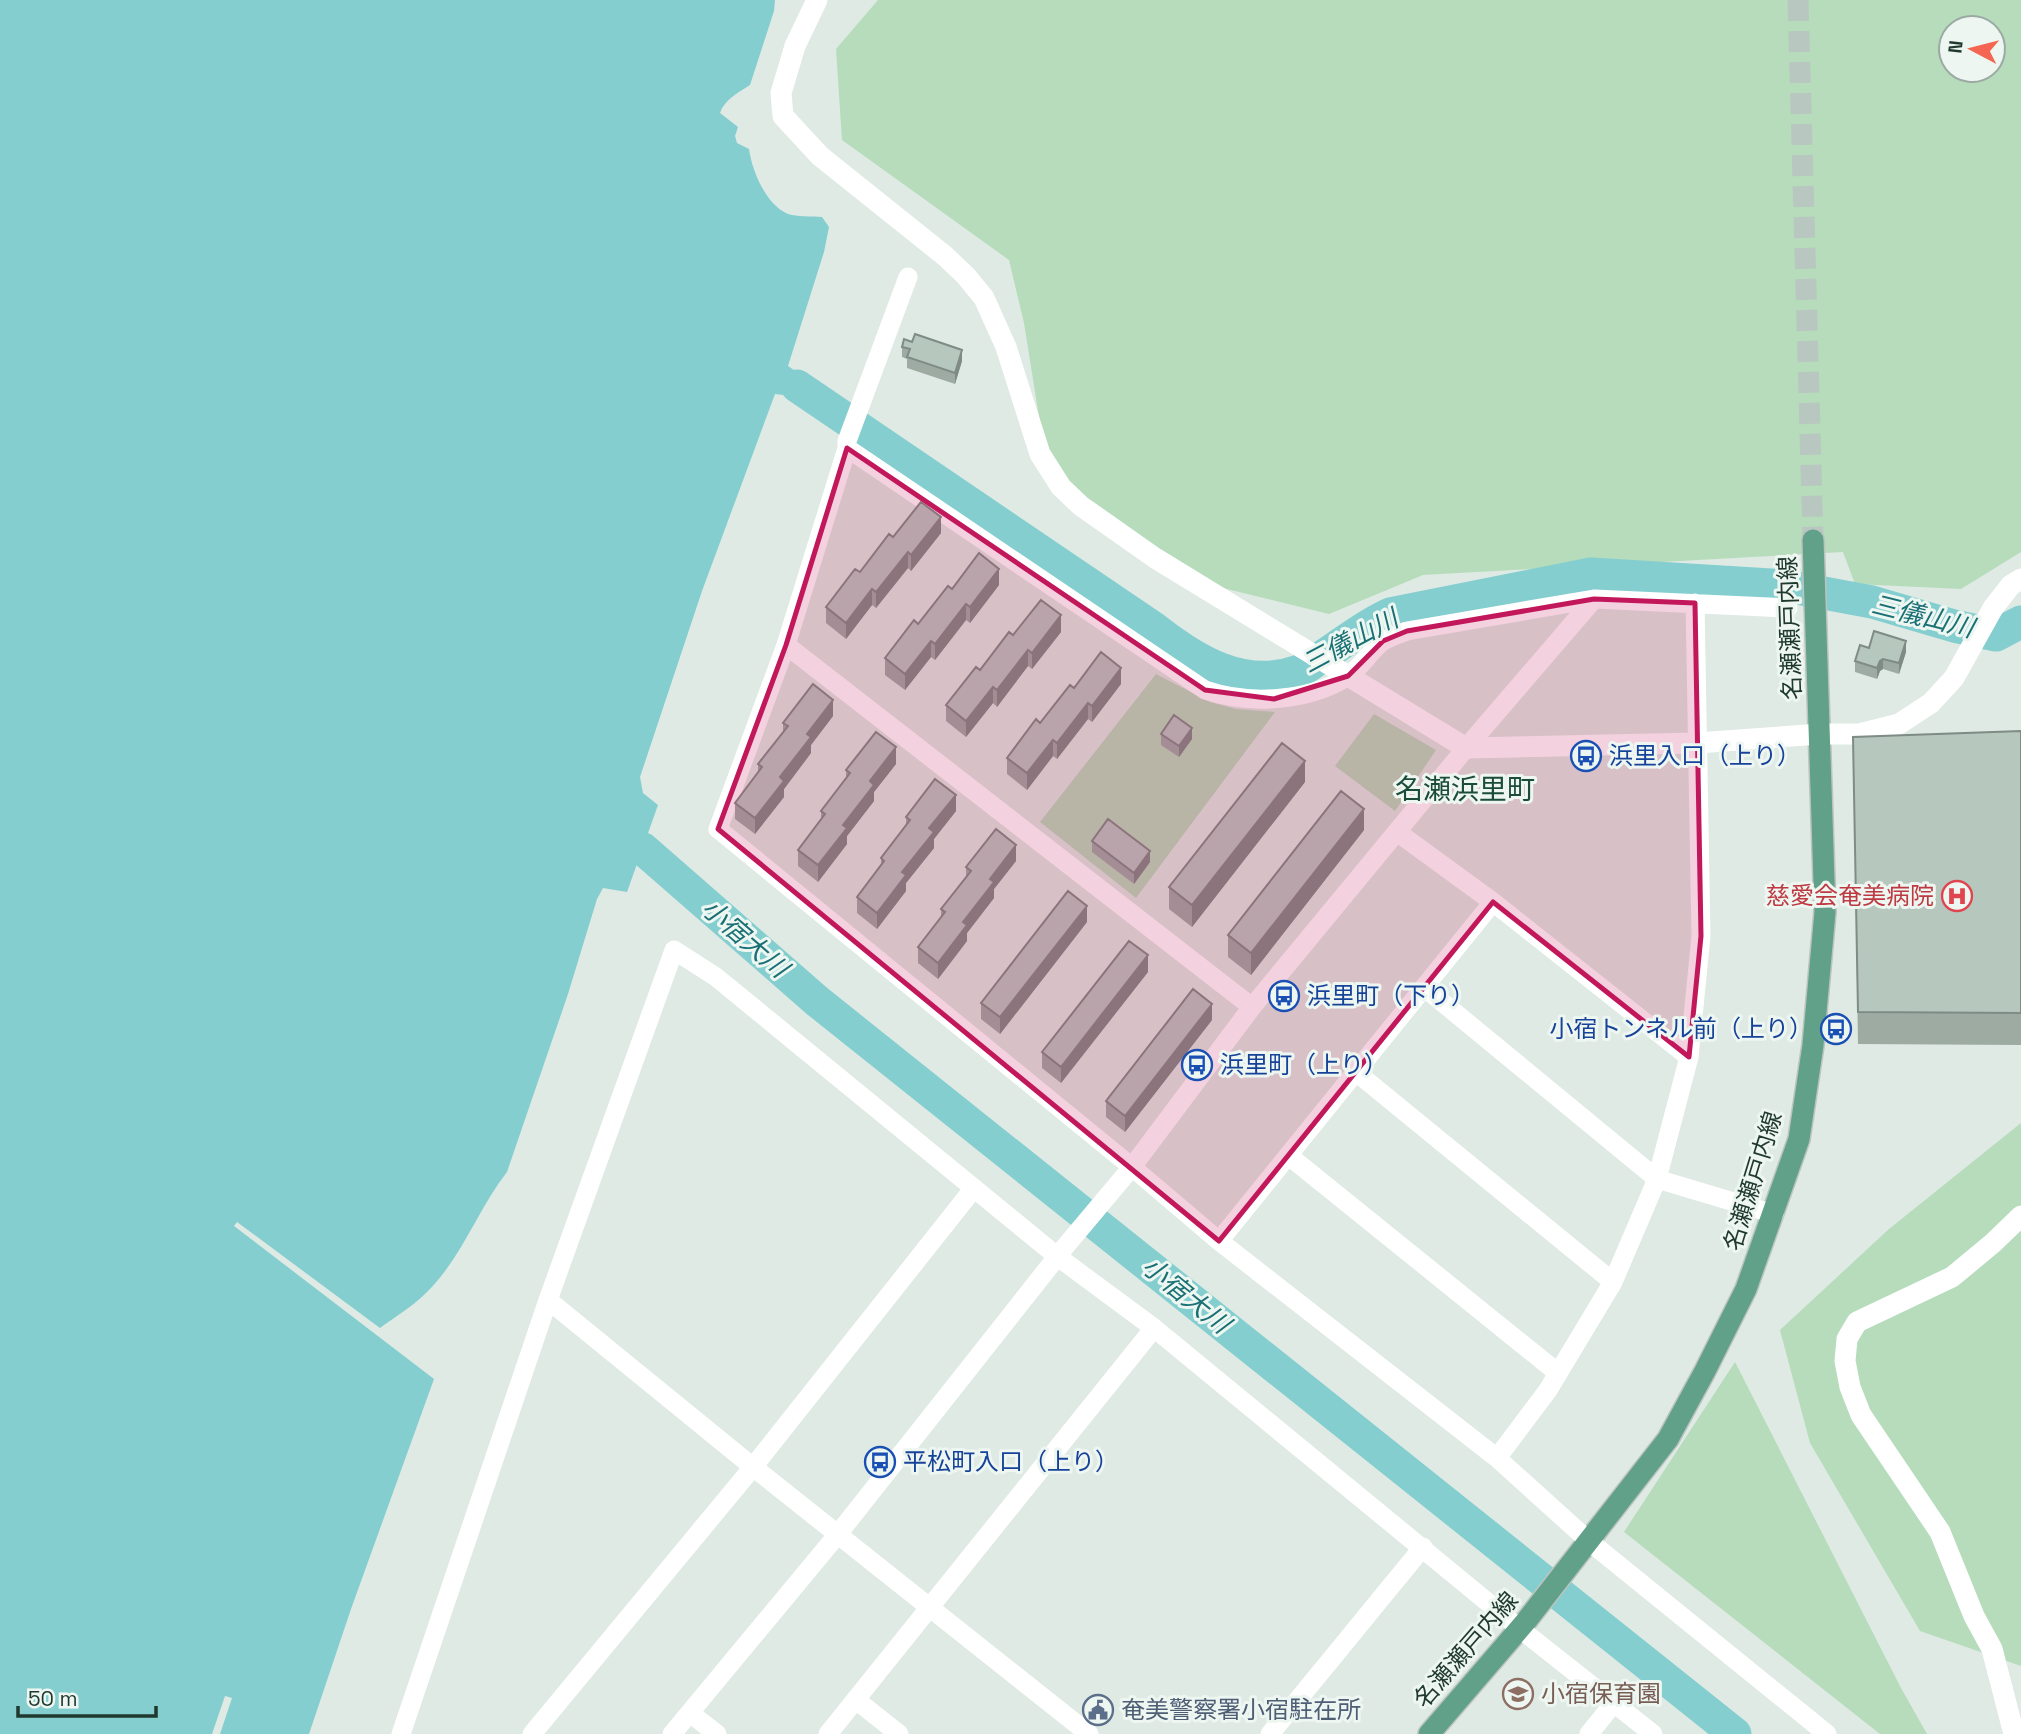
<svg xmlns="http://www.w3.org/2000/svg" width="2021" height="1734" viewBox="0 0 2021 1734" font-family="'Space Grotesk','Noto Sans JP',sans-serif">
<rect width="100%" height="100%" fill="#deeae3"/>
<path fill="#b6dcbb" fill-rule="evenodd" d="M878 0H2021V552L1961 589 1855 584 1843 552 1423 575 1329 614 1190 580 1047 467 1024 323 1009 260 842 140 836 49ZM1951 28H1993V70H1951Z
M1156 674 1210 702 1236 709 1275 712 1136 898 1040 822Z
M1374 714 1436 750 1395 811 1335 766Z
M2021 1123V1666L1920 1631 1810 1443 1780 1330 1889 1229Z
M1735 1362 1901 1688 1927 1734H1880L1624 1532Z"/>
<path fill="#84ced0" d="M0 0H775L774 11 750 85C739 92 724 100 720 113L738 127 735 136 737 143 749 149C752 171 766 205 788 214 797 217 811 216 822 217L829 227 824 252 788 366 801 375 792 396 775 394 702 591 640 777 643 793 658 805 627 892 603 888 597 899 568 994 507 1172C478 1209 462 1257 428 1291 415 1305 396 1316 380 1328L237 1222 234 1226 434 1379 351 1609 309 1734H220L232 1698 225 1696 212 1734H0Z"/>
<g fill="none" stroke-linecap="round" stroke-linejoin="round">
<path stroke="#84ced0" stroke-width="33" d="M797 386 1155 629C1196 661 1244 691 1299 671 1307 668 1314 661 1322 657 1345 642 1365 625 1390 614L1591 574 1786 586 1872 602 1954 626 1996 635 2021 622
M643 849 817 1001 1735 1734"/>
<path stroke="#b8c7bf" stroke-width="21" stroke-dasharray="21 10" stroke-linecap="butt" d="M1798 0 1813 540"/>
<g stroke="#bcc4c1" stroke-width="24">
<path id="primary" d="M1429 1734 1527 1620 1668 1439 1705 1371 1746 1289 1799 1139 1813 1045 1825 912 1813 540"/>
</g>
<path stroke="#fff" stroke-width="19" d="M908 277 847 441V448L786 645 718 829 1132 1167 1219 1241 1497 1458 1590 1542 1827 1734
M847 448 1205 690C1249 705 1307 702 1347 677 1361 668 1369 652 1382 642 1389 637 1399 634 1407 631L1594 599 1788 608
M786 645 1252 1007
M1397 832 1493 902 1689 1057
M1425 988 1657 1179 1774 1214
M1356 1072 1613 1282
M1289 1156 1558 1373
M1219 1241 1493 902
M548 1300 753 1467 1089 1734
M1497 1458 1548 1390 1613 1282 1657 1179 1689 1057 1701 936 1695 603
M856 1700 899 1734
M690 1713 717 1734
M401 1734 548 1300 674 950 716 977 1058 1257 1154 1328 1519 1628 1653 1734
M532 1734 753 1467 974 1188
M672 1734 838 1534 1064 1248 1132 1167 1252 1007 1466 748 1594 599
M828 1734 1154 1328
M1270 1734 1423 1547
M1589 1734 1613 1704"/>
<path stroke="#fff" stroke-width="21" d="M817 0 795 46 781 93 783 116 820 156 945 256 966 276 984 298 1006 347 1040 454 1061 487 1081 506 1155 558 1466 748 1697 743 1820 734H1859L1899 724 1931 703 1954 678 1993 608 2011 585 2021 579
M2014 1734 1992 1649 1974 1616 1940 1532 1861 1415 1850 1387 1845 1361 1847 1339 1857 1322 1952 1277 1993 1243 2021 1216"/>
<use href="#primary" stroke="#61a089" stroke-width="21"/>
</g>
<path fill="#9daba3" d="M902 347 962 361 955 384 907 368V359L902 357Z
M941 533 911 571 908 568 876 608 872 605 846 639 826 623V607L893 537Z
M999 585 970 623 966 620 935 660 931 657 905 690 885 675V658L952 589Z
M1061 632 1032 669 1028 666 997 707 993 703 966 737 946 721V705L1013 635Z
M1869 648 1906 652 1899 674 1883 669 1880 671 1877 679 1855 672V661Z
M1121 684 1092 722 1088 719 1057 759 1053 756 1027 790 1007 774V758L1040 723Z
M833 716 811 745V753L784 789V797L755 834 735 819V803L758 772V764L783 732V723Z
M2021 731V1045L1858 1044 1853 737Z
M1161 734 1192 739 1179 757 1161 745Z
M896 764 874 792V801L847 836V844L818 882 798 866V850L821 820V811L846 778V770Z
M1305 782 1192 927 1169 909V887Z
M956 811 934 839V848L906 883V891L877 929 857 913V897L881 866V858L906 826V817Z
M1364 830 1251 975 1228 957V935Z
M1092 841 1150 862 1134 884 1092 852Z
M1016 861 994 889V898L967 933V941L938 979 918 963V947L941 917V909L966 876V867Z
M1087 922 1000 1034 981 1019V1003Z
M1148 972 1061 1083 1042 1068V1052Z
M1212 1020 1125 1132 1106 1117V1101Z"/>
<path fill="#7f8b85" d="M962 350V361L955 384V373Z
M941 517V533L911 571V555Z
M908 552V568L876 608V592Z
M999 569V585L970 623V607Z
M872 589V605L846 639V623Z
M966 604V620L935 660V644Z
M1061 615V632L1032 669V653Z
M931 641V657L905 690V674Z
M1906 641V652L1899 674V663Z
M1028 650V666L997 707V690Z
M1883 659V669L1880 671 1877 679V668L1880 661Z
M1121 668V684L1092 722V706Z
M993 687V703L966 737V721Z
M833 700V716L811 745V753L784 789V797L755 834V818L807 734Z
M1088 703V719L1057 759V743Z
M1192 728V739L1179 757V746Z
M1053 740V756L1027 790V773Z
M896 747V764L874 792V801L847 836V844L818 882V865L870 781Z
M1305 761V782L1192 927V905Z
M956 795V811L934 839V848L906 883V891L877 929V913L929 828Z
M1364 809V830L1251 975V953Z
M1016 845V861L994 889V898L967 933V941L938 979V963L990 879Z
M1150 851V862L1134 884V873Z
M1087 906V922L1000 1034V1017Z
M1148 955V972L1061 1083V1067Z
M1212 1004V1020L1125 1132V1116Z"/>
<path fill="#b6c7be" stroke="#7f8b85" stroke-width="2" d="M915 334 962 350 955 373 907 357 910 349 902 347 904 339 912 342Z
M921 502 941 517 911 555 908 552 876 592 872 589 846 623 826 607 855 569 860 572 889 534 893 537Z
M979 553 999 569 970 607 966 604 935 644 931 641 905 674 885 658 914 620 918 624 948 586 952 589Z
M1041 600 1061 615 1032 653 1028 650 997 690 993 687 966 721 946 705 976 667 980 670 1009 632 1013 635Z
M1874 631 1906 641 1899 663 1883 659 1880 661 1877 668 1855 661 1860 645 1869 648Z
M1101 652 1121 668 1092 706 1088 703 1057 743 1053 740 1027 773 1007 758 1036 719 1040 723 1070 685 1074 688Z
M813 684 833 700 807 734 811 737 780 777 784 781 755 818 735 803 762 767 758 764 788 726 783 723Z
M1174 715 1192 728 1179 746 1161 734Z
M2021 731V1013L1858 1012 1853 737Z
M876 732 896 747 870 781 874 785 843 825 847 828 818 865 798 850 825 814 821 811 850 773 846 770Z
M1282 743 1305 761 1192 905 1169 887Z
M935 779 956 795 929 828 934 832 902 872 906 875 877 913 857 897 884 861 881 858 910 820 906 817Z
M1341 791 1364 809 1251 953 1228 935Z
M1108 819 1150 851 1134 873 1092 841Z
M996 829 1016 845 990 879 994 882 963 922 967 925 938 963 918 947 945 912 941 909 971 871 966 867Z
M1068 891 1087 906 1000 1017 981 1003Z
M1129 941 1148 955 1061 1067 1042 1052Z
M1193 989 1212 1004 1125 1116 1106 1101Z"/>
<path fill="#c2185b" fill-opacity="0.2" stroke="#c2185b" stroke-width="5" stroke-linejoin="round" d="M847 448 1205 690 1274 699 1348 676 1383 641 1407 631 1594 599 1695 603 1701 936 1689 1057 1493 902 1219 1241 718 829 786 645Z"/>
<defs>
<g id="bus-ring" transform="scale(1.575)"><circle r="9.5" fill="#eef6f1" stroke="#1a4fb4" stroke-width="1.5"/><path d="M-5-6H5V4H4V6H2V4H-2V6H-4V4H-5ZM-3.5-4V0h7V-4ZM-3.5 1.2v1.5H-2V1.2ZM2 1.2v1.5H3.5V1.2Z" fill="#1a4fb4"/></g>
<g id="hospital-ring" transform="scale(1.575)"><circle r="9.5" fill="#eef6f1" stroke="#e0444e" stroke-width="1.5"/><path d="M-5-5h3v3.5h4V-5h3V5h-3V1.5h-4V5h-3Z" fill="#e0444e"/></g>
<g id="school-ring" transform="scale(1.575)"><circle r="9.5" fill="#eef6f1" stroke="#8d6e63" stroke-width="1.5"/><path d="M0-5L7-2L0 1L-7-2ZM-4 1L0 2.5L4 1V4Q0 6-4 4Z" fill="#8d6e63"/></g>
<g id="civic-ring" transform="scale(1.575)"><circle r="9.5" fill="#eef6f1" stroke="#5c6f8a" stroke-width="1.5"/><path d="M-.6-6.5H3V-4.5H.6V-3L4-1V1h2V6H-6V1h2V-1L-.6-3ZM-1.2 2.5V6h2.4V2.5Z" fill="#5c6f8a"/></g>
</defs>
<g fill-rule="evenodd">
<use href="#bus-ring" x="1586" y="756"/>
<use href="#hospital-ring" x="1957" y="896"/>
<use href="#bus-ring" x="1284" y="996"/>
<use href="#bus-ring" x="1836" y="1029"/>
<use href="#bus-ring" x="1197" y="1065"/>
<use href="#bus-ring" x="880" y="1462"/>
<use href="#school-ring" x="1518" y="1694"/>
<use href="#civic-ring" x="1098" y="1710"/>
</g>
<g text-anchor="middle" stroke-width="6" stroke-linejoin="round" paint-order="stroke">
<g font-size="24" fill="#1f392f" stroke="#eef6f1">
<text transform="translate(1790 628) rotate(-92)" y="8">名瀬瀬戸内線</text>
<text transform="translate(1753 1181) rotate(-73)" y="8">名瀬瀬戸内線</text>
<text transform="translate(1466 1650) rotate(-49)" y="8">名瀬瀬戸内線</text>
</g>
<g font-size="24" fill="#164399" stroke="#eef6f1" text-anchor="start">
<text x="1609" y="764">浜里入口（上り）</text>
<text x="1307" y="1004">浜里町（下り）</text>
<text x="1813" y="1037" text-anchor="end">小宿トンネル前（上り）</text>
<text x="1220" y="1073">浜里町（上り）</text>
<text x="903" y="1470">平松町入口（上り）</text>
</g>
<g font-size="24" fill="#be3a42" stroke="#eef6f1" text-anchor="end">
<text x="1934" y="904">慈愛会奄美病院</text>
</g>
<g font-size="24" fill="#785e54" stroke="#eef6f1" text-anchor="start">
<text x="1541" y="1702">小宿保育園</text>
</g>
<g font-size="24" fill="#4e5e75" stroke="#eef6f1" text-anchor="start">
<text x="1121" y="1718">奄美警察署小宿駐在所</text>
</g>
<g font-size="26" font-style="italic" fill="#197075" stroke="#eef6f1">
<text transform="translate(1923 616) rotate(14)" y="9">三儀山川</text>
<text transform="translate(1350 641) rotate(-28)" y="9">三儀山川</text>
<text transform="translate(745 938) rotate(41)" y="9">小宿大川</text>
<text transform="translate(1186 1295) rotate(39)" y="9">小宿大川</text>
</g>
<g font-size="28" fill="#1b4b3a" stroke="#eef6f1">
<text x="1465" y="799">名瀬浜里町</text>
</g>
</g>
<g transform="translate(1972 49) rotate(277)"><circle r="33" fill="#eef6f1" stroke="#9baaa3" stroke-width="2"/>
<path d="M0-5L12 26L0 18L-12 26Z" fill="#f46652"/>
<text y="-10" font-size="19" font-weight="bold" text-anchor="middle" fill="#1f392f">N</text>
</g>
<path d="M18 1706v10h138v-10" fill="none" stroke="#1f392f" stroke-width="3.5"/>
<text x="28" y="1706" font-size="21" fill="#1f392f" stroke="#eef6f1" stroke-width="5" paint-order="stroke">50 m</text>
</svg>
